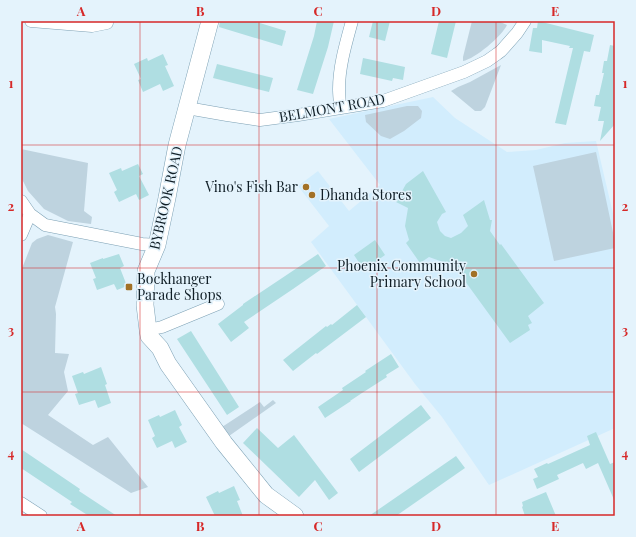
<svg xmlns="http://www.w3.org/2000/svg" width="636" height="537" viewBox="0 0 636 537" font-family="'Playfair Display',serif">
<rect width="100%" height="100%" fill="#e4f3fc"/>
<path fill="#d2edfd" d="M433 97 455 118 507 152 536 150 565 143 596 141 615 222V428L489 485 442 417 415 384 311 242 329 226 298 186 318 171 349 211 380 185 329 119Z"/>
<path fill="#bed3df" d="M472 21H498L507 25C502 36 475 59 463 61V57Z
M501 65 485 107 481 111H475L451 91 458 87 470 82Z
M407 106H418L422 111 421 118 404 131 390 139 381 136 366 122 365 115Z
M21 149 88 163 84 211 92 217 91 224 68 221 44 209 28 191 21 177Z
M596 152 615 242V248L554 261 533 166Z
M48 235 73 242 55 307 56 314 55 353 69 354 64 372 68 391 48 415 93 445 108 437 148 487 131 493 21 423V271L32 243 37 239Z
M273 400 276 403 229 436 222 427 260 402 264 407Z"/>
<path fill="#afdee2" d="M220 21H253L286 31 282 46 219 27Z
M317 21H334L328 47 313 94 297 90 314 36Z
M373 21H390L385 41 369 37Z
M439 21H456L447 58 431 54Z
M538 21 594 35 590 52 584 51 566 125 555 123 573 48H569L570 46 542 40V53L529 51 533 28H537Z
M610 45 615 46V124L600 141 604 121H598L601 107 594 106 596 95H599L604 73H602L604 61H607Z
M163 54 168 65 165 66 174 86 163 91 160 84 143 92 138 80 141 79 134 64 147 58 148 61Z
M363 58 405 67 403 80 393 78 392 81 360 74Z
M217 64 273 78 269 92 213 78Z
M138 164 143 174 139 176 149 195 139 200 136 194 119 202 114 192 117 190 109 173 121 168 122 171Z
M423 171 446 212 442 214 437 222 440 231 445 236 451 238 461 233 468 226 463 215 484 200 490 220H492L490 231 500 245 501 244 544 303 528 316 532 323 528 325 530 330 510 343 454 266 429 257 420 263 406 243 409 240 405 226 408 208 396 202 406 184Z
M375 240 385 255 364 270 354 255Z
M119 254 124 266 120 268 127 286 117 290 114 284 97 290 93 279 96 278 90 263 103 258V259Z
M318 254 326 266 293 289 244 322 249 328 231 342 218 324 243 305V304Z
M357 305 366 317 317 354 316 353 293 371 283 360 326 326 327 327 331 324 332 325Z
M191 331 239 407 227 415 177 339Z
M391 354 399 367 386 375 387 377 362 393 350 401H351L325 418 318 407 343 390 342 388 366 372 365 371Z
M101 367 107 384 105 385 111 403 98 408 95 400 79 405 75 394 78 393 72 376 83 372 84 374Z
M421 405 431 418 359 472 350 459Z
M175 410 182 425 179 427 187 442 175 448 172 441 157 448 152 438 155 436 148 420 159 415 160 417Z
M257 428 278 448 294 435 338 493 329 500 315 480 299 497 243 443Z
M596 432 610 464 615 462V502L598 463 586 469 583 463 557 475 559 479 537 489 533 479 538 477 534 469 547 463 548 464 590 445 587 436Z
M21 449 80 489 79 491 117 516H89L70 504 72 502 21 468Z
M456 456 465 468 396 516H369Z
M234 486 240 500 237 501 243 516H215L206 497 218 491 219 493Z
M546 492 556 516H525L522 507 523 506 522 502Z"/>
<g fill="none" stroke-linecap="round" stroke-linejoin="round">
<g stroke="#7ca0b4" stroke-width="13">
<path id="street" d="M31 21 92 26 107 23
M187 108 227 115 260 120 298 115 383 101 464 72 487 61 497 54 501 51 517 33 525 21
M340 108C340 102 339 95 339 89 339 66 346 43 352 21
M21 201 30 214 45 225 142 244 157 245
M21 235 30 214
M148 330 162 327 218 304
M21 503 41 516"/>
</g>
<g stroke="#7ca0b4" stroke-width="18">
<path id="secondary" d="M210 21 177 145 173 166 167 198 157 245 146 271 145 305 148 330 149 336 160 348 168 364 224 443 266 495 295 516"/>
</g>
<use href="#street" stroke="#fff" stroke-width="12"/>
<use href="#secondary" stroke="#fff" stroke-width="17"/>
</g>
<path fill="none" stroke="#d62828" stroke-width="1" stroke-opacity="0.55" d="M140 21V516M259 21V516M377 21V516M496 21V516M21 145H615M21 268H615M21 392H615"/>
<g fill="#a27126" stroke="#e4f3fc" stroke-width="1.5">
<circle cx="306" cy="187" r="4"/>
<circle cx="312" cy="195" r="4"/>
<circle cx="474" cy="274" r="4"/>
<rect x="125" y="283" width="8" height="8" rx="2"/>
</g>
<g text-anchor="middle" stroke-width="3" stroke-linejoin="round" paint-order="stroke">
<g font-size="14" fill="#101e26" stroke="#e4f3fc">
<text transform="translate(332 108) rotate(-10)" y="5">BELMONT ROAD</text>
<text transform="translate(166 198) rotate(-77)" y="5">BYBROOK ROAD</text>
</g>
<g font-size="14" fill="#101e26" stroke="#e4f3fc" text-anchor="end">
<text x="298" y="192">Vino's Fish Bar</text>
<text x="320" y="200" text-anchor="start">Dhanda Stores</text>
<text x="466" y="271">Phoenix Community<tspan x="466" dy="16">Primary School</tspan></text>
<text x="137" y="284" text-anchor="start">Bockhanger<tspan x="137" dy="16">Parade Shops</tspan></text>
</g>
</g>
<rect width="636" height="537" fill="none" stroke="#e4f3fc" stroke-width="44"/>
<rect x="22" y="22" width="592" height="493" fill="none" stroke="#d62828" stroke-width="1.5"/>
<g font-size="13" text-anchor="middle" font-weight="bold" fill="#d62828">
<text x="81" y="16">A</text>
<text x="200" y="16">B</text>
<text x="318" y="16">C</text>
<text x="436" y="16">D</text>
<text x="555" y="16">E</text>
<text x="11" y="88">1</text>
<text x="625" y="88">1</text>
<text x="11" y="211">2</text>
<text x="625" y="211">2</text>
<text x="11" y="335">3</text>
<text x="625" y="335">3</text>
<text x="11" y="458">4</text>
<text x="625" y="458">4</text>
<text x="81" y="531">A</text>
<text x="200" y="531">B</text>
<text x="318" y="531">C</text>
<text x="436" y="531">D</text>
<text x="555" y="531">E</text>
</g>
</svg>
